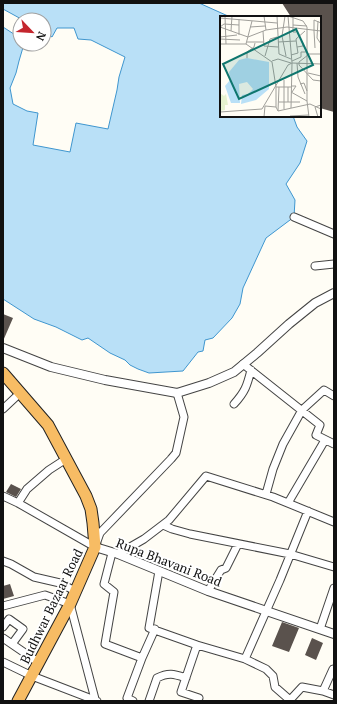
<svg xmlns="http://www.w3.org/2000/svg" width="337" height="704" viewBox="0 0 337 704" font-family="'PT Serif',serif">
<rect width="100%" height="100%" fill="#fffdf5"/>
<path fill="#b9e0f7" stroke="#3f96cf" d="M3 3H199L228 16 239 17H221V116H293L297 127 307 141 300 163 286 184 295 200 294 217 266 238 243 288 240 304 232 318 213 338 205 340 203 351 198 352 183 371 149 373 138 369 130 365 125 360 110 353 88 338 82 340 56 327 34 319 3 299V27L20 38V44H24L19 61 16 73 10 88 13 104 27 111 38 113 33 145 70 152 76 123 108 129 117 90 119 77 125 57 91 40 78 39 74 28H57L52 37 44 32V20H23L3 9Z"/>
<path fill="#5a524d" d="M282 3H334V112L320 108V17H291Z
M3 314 13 318 3 341Z
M11 484 21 489 16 497 6 492Z
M10 584 14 596 3 599V586Z
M282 622 299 628 289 652 272 646Z
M312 638 323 643 316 660 305 655Z"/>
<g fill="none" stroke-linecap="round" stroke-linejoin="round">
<g stroke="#444" stroke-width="9">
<path id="minor" d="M294 217 334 234
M315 266 334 264
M243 364 320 425 316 435 334 444
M234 404C245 392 247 386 251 370
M3 409 20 393
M266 494 273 469 283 444 302 410 324 390 334 396
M3 496 18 503 95 547 100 533 171 459 176 453 184 417 177 393
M18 503 27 489 49 470 66 459
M288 503 325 440
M163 525 172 529 190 534 290 554 334 567
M112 553 104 584 114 592 105 644 142 658 127 698 133 701
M118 554 144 539 169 520 206 476 273 497 334 522
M3 561 11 564 34 577 60 583 75 591
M159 571 149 628 197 645
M208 591 221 570 226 568 238 544
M3 606 45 595 70 604 95 699
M3 627 9 619 23 629 12 644
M320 629 334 588
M3 638 38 662
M142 658 155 629
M245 659 280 580 308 511
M3 662 32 676 97 701
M323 691 333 669H334
M199 698 181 692 197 645 245 659 266 669 273 676 275 687 291 701
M290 700 302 687 323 691 334 695
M149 701 157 678C169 672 174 674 186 678"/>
</g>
<g stroke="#444" stroke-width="10">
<path id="tertiary" d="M3 348 51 367 105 380 177 393 209 383 234 372 257 353 289 324 315 303 334 293
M95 547 118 554 208 591 334 634"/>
</g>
<g stroke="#222" stroke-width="13">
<path id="trunk" d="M3 373 48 425 86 496 91 509 93 523 95 547 70 604 18 701"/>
</g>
<use href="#minor" stroke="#fff" stroke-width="7"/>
<use href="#tertiary" stroke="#fff" stroke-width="8"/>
<use href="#trunk" stroke="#f7bc64" stroke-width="11"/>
</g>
<g text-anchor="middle" stroke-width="4" stroke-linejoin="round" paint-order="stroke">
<g font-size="13" fill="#111" stroke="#fff">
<text transform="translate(169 562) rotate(21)" y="5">Rupa Bhavani Road</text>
<text transform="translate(51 606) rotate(-64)" y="5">Budhwar Bazaar Road</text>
</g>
</g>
<g transform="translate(220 16)">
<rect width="101" height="101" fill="#fffdf5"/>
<path d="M0 77 4 80 6 78 8 89H5V94L0 95Z" fill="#e6f2cf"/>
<path d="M27 42 49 46V73L36 84 21 88 22 79 28 78 33 73 27 66 19 68 20 87H11L5 70 10 64 9 56 19 44Z" fill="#b9e0f7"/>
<path fill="none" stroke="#a09f9a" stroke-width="1" d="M5 0 6 28M44 0 46 14M57 0 59 38 71 43M65 0 62 20 66 40M68 0 83 5 87 11V85M68 0 72 47 71 92M73 1V16H76M0 2 57 7M19 3V19M98 5 97 22 101 28M73 9 87 10M0 11 28 21 46 14 67 11 101 15M0 11 4 8 19 9M30 11 45 10M11 15 12 0M43 15 44 30 58 31M94 15V4L101 7M94 15 95 32M0 21 17 19M0 23 20 24M27 26H44M58 26 76 25M0 28H26L52 46 56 71H71M26 28 32 5M83 28V30L77 31 76 23 85 15M88 38H101M71 39 78 37 77 31M88 39 79 46V49L93 64 101 65M45 40 50 23 57 21M27 42V36L34 31 35 27M52 45 58 43 71 47M72 45 81 41V36H86V33M77 47 78 61 85 78M88 57 101 60M64 64V93M80 68 84 67 87 75M71 70H76L72 76M68 71V86M71 76 87 85 89 101M59 86H80M56 91V71M58 95 59 71M0 96 42 93 68 49 72 47 101 48M70 100 89 99M44 101 45 90 56 91 58 95 90 88 101 93M98 101 95 91 101 89"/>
<path fill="#0f766e" fill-opacity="0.15" stroke="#0f766e" stroke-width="2" d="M76 13 93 49 19 83 3 48Z"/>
<rect width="101" height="101" fill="none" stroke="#111" stroke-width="2"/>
</g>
<rect width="337" height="704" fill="none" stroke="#111111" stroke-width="8"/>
<g transform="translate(32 32) rotate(115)"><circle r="19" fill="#ffffff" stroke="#a0a0a0"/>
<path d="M0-3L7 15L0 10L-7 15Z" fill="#c4262e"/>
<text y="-6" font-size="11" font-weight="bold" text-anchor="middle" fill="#111111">N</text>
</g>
</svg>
